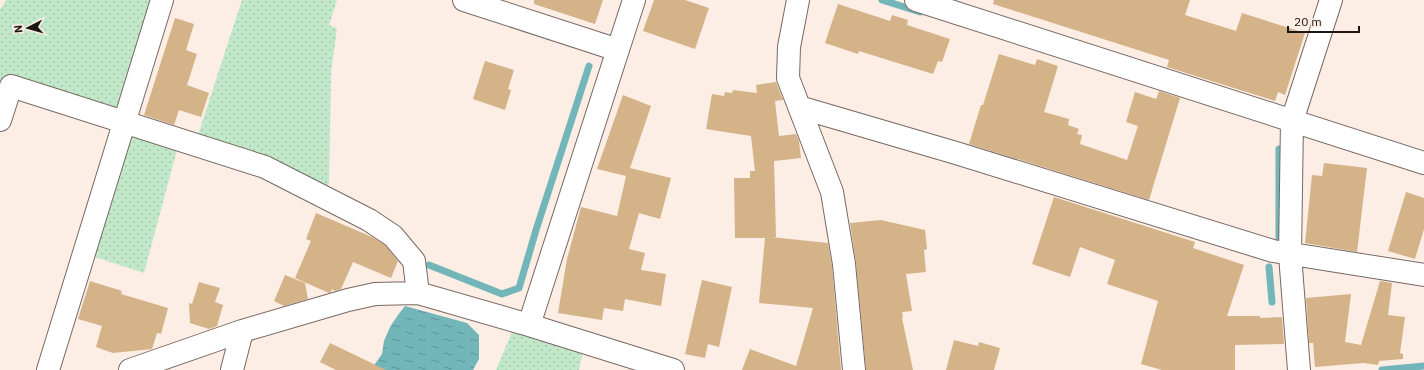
<svg xmlns="http://www.w3.org/2000/svg" width="1424" height="370" viewBox="0 0 1424 370" font-family="'IBM Plex Sans',sans-serif">
<defs>
<pattern id="grass-dots" width="8" height="8" patternUnits="userSpaceOnUse"><rect width="8" height="8" fill="#c1e8c8"/><path d="M2 2h.1M6 6h.1" fill="none" stroke="#a5c6ab" stroke-width="1.8" stroke-linecap="round"/></pattern>
<pattern id="water-ripples" width="26" height="14" patternUnits="userSpaceOnUse"><rect width="26" height="14" fill="#73b6b9"/><path d="M2 4q2-2 4 0t4 0M15 11q2-2 4 0t4 0" fill="none" stroke="#5e9395"/></pattern>
</defs>
<rect width="100%" height="100%" fill="#fcede5"/>
<path fill="url(#grass-dots)" d="M6 0H152L116 112 4 76 0 88V10Z
M242 0H337L329 25 337 28 331 73 329 183 326 191 197 138Z
M129 131 178 146 144 273 92 256Z
M512 332 583 351 579 370H496Z"/>
<path fill="url(#water-ripples)" d="M405 306 467 323 479 335V359L473 370H372V368L382 354 384 341 390 327 398 315Z"/>
<g fill="none" stroke-linecap="round" stroke-linejoin="round">
<path stroke="#73b6b9" stroke-width="7" d="M882 0 920 12
M1279 238V149
M429 265 502 294 519 288 536 230 589 66
M1269 267 1272 302
M1382 370 1424 366"/>
</g>
<path fill="#d4b388" d="M534 0H603L595 24 534 4Z
M654 0H685L709 8 695 49 643 31Z
M994 0H1190L1185 15 1236 31 1242 13 1305 33 1285 95 1278 92 1275 101 1167 67 1169 60 993 4Z
M838 4 890 21 892 15 908 20 907 25 950 39 942 62 938 61 933 74 859 51 858 54 825 43Z
M175 18 194 24 186 50 197 54 187 85 209 93 201 117 179 110 174 125 144 115Z
M999 54 1035 65 1037 59 1058 66 1044 112 1069 119 1068 125 1079 129 1077 134 1082 135 1080 144 1127 160 1138 126 1126 122 1135 92 1156 99 1159 91 1180 98 1149 200 969 144 981 105H983Z
M485 61 514 70 508 89 511 90 505 110 473 99Z
M776 82 783 100 775 101 779 136 796 134 799 141 801 158 774 161 776 237H771L828 243 832 266 841 370H742L750 349 796 366 813 308 759 303 765 238H735L734 178H750V171H755L751 136 706 129 712 94 724 96 725 92 732 93 733 90 757 93 756 85Z
M623 95 651 106 630 168 671 178 660 219 639 213 629 249 645 253 641 270 666 274 661 306 625 299 623 311 604 308 602 320 558 313 567 259 581 207 617 216 626 176 597 169Z
M1324 163 1367 168 1357 252 1305 243 1312 175 1322 176Z
M1406 192 1424 198V229L1415 259 1388 251Z
M1054 197 1195 242 1193 248 1244 265 1227 316H1260V318L1282 317 1284 344 1235 345V370H1162L1141 364 1158 301 1107 284 1115 260 1080 247 1070 277 1032 264Z
M316 213 372 237 385 245 398 261 391 278 353 262 341 289 335 291 332 289 331 292 329 293 295 278 311 241 306 239Z
M881 220 925 230 927 249 924 250 926 272 906 274 912 311 902 312 903 317 902 318 913 370H866L856 263 850 223Z
M285 275 305 283 308 299 284 306 274 301Z
M702 280 732 287 719 347 708 344 705 358 685 354Z
M90 281 122 291 121 294 168 308 161 334 157 333 152 349 113 353 96 347 102 326 78 319Z
M1380 281 1392 283 1388 315 1405 317 1400 353 1403 354V359L1379 361 1378 365 1363 363 1315 367 1313 343H1309L1306 298 1351 294 1345 342 1361 345Z
M199 282 220 288 215 302 223 305 217 326 209 329 190 323 189 303 192 304Z
M954 340 978 346 979 342 1000 348 994 370H946Z
M330 343 386 370H336L320 362Z"/>
<g fill="none" stroke-linecap="round" stroke-linejoin="round">
<g stroke="#776963" stroke-width="24">
<path id="street" d="M464 0 618 50
M798 0 789 47 788 78 832 192 844 264 854 370
M916 0 1424 163
M799 107 956 153 1273 251 1424 275
M0 120 11 86 265 167 369 220 393 236 414 261 418 293
M529 325 634 0
M48 370 162 0
M130 370 242 331 348 300 375 294 418 293 529 325 673 370
M232 370 242 331
M1299 370 1290 255 1292 121 1331 0"/>
</g>
<use href="#street" stroke="#fff" stroke-width="22"/>
</g>
<g transform="translate(28 28) rotate(264)" stroke="#fcede5" stroke-width="3" paint-order="stroke">
<path d="M0-3L7 15L0 10L-7 15Z" fill="#1b1613"/>
<text y="-6" font-size="11" font-weight="bold" text-anchor="middle" fill="#1b1613">N</text>
</g>
<path d="M1288 26v6h71v-6" fill="none" stroke="#1b1613" stroke-width="2"/>
<text x="1294" y="26" font-size="12" fill="#1b1613" stroke="#fcede5" stroke-width="3" paint-order="stroke">20 m</text>
</svg>
